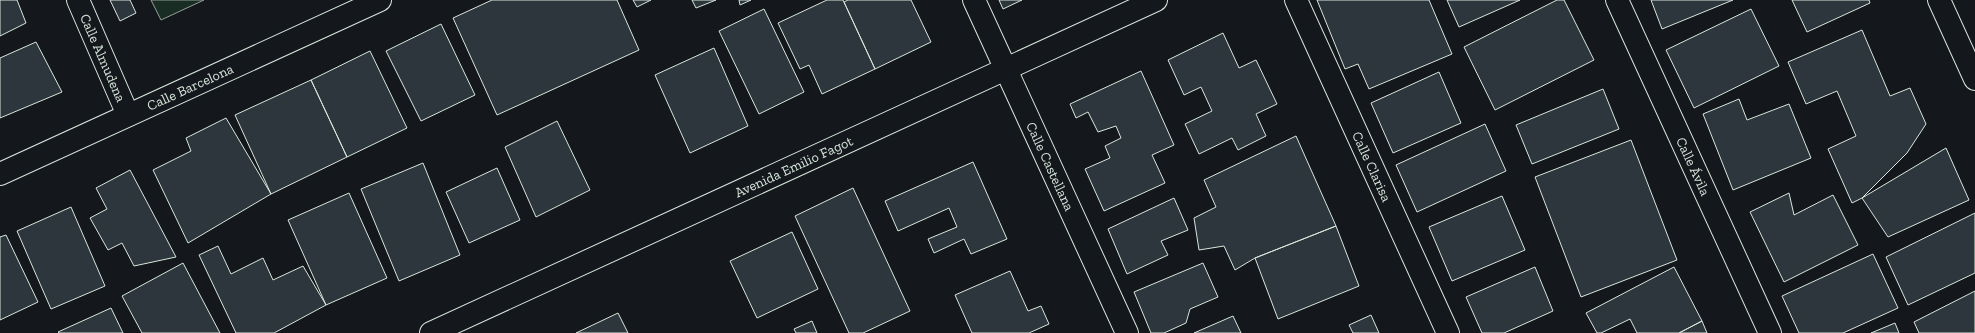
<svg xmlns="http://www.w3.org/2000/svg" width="1975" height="333" viewBox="0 0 1975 333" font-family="'Zilla Slab',serif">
<rect width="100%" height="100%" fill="#14181c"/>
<path fill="#1a2d24" stroke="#939e99" d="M151 0H204L161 20Z"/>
<path fill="#2c363c" stroke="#d8e6dc" d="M0 0H17L26 23 0 36Z
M110 0H130L136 13 120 21Z
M492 0H617L639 50 497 115 453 18Z
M633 0H651L637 7Z
M692 0H716L696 8Z
M739 0H751L740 5Z
M827 0H843L875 69 822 94 809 65 800 69 778 23Z
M848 0H911L931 42 875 69 844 2Z
M999 0H1022L1003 9Z
M1317 0H1429L1452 54 1369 89 1358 64 1345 69Z
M1447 0H1520L1459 27Z
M1557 0H1564L1594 60 1495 110 1464 47Z
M1651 0H1733L1662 29Z
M1792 0H1869L1870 3 1807 32Z
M764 9 804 92 759 114 719 31Z
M1751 9 1779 66 1694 108 1666 50Z
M441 24 475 95 421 121 386 51Z
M1862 30 1890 96 1910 88 1926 124 1907 153 1862 198 1852 203 1828 149 1856 136 1837 91 1806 104 1788 62Z
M1223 33 1239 68 1256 60 1277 104 1256 114 1266 136 1238 150 1232 138 1199 154 1185 124 1212 111 1201 87 1184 95 1168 60Z
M36 42 62 92 0 118V58Z
M714 48 748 126 690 153 655 75Z
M370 51 407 128 347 157 311 80Z
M1141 71 1174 145 1152 155 1165 183 1104 211 1085 169 1110 158 1105 146 1121 138 1116 126 1098 132 1088 112 1076 118 1070 104Z
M1439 72 1461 123 1393 153 1371 103Z
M311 80 347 157 271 194 235 115Z
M1603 89 1619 129 1532 164 1516 125Z
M1739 99 1747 120 1789 104 1811 158 1733 190 1703 114Z
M226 118 271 194 188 243 153 170 191 151 186 138Z
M557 121 590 190 536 217 505 147Z
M1485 124 1506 171 1417 212 1396 165Z
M1296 136 1336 226 1255 258 1235 270 1224 246 1199 250 1194 218 1216 207 1204 180Z
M1631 140 1677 260 1581 297 1535 177Z
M1946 148 1969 200 1888 237 1862 198Z
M973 162 1007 239 971 254 964 239 934 253 928 239 957 227 949 208 898 231 885 201Z
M423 163 460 255 399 281 361 189Z
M497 168 520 220 469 243 446 192Z
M130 170 176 257 134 266 122 243 108 250 90 218 107 209 96 188Z
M853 188 910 311 863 333H849L795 216Z
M349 193 387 278 326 305 288 220Z
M1789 193 1794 215 1833 195 1858 245 1784 282 1750 212Z
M1502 196 1525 250 1452 281 1429 227Z
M1174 198 1188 230 1161 241 1168 255 1127 274 1108 229Z
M71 207 105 286 51 309 17 231Z
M1975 213V273L1908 305 1886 257Z
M1336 226 1359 286 1278 319 1255 258Z
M792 232 818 289 757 318 730 261Z
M6 235 38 302 0 320V237Z
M218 246 231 274 263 258 273 280 303 266 326 305 274 333H236L199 255Z
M1873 254 1898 308 1843 333H1799L1782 296Z
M183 263 220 333H142L122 296Z
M1203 263 1218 297 1190 309 1186 323 1164 333H1151L1134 292Z
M1535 267 1553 311 1504 333H1482L1466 297Z
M1674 267 1702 321 1679 333H1637L1630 319 1601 333H1597L1586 313Z
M1010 271 1028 311 1041 306 1049 324 1029 333H972L955 295Z
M1975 291V333H1919L1914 322Z
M111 308 123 333H59L58 332Z
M618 313 628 333H576Z
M1371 315 1379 333H1353L1349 325Z
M1233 316 1241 333H1194Z
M812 321 817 333H796L794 329Z
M1702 321 1707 333H1679Z
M1895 323 1899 333H1871Z"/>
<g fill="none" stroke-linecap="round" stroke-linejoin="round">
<g stroke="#d8e6dc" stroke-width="24">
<g id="minor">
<path id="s1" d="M78 0 128 115"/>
<path id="s2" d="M974 0 1127 333"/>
<path id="s3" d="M1296 0 1448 333"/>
<path id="s4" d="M1617 0 1770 333"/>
<path d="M1939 0 1975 79"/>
<path id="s5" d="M0 174 380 0"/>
</g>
</g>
<g stroke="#d8e6dc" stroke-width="24">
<g id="tertiary">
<path id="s6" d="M431 333 1156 0"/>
</g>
</g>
<use href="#minor" stroke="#14181c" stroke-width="22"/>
<use href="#tertiary" stroke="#14181c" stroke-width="22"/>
</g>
<g text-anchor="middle" stroke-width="3" stroke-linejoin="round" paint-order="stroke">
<g font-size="14" fill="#d8e6dc" stroke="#14181c">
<text dy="5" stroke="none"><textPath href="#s1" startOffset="63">Calle Almudena</textPath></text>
<text dy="5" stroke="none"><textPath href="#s5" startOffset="209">Calle Barcelona</textPath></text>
<text dy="5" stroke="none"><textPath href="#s2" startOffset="183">Calle Castellana</textPath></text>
<text dy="5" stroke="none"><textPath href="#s3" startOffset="183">Calle Clarisa</textPath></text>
<text dy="5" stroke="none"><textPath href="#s4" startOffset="183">Calle Ávila</textPath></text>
<text dy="5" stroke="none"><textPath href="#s6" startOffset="399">Avenida Emilio Fagot</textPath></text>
</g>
</g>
</svg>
